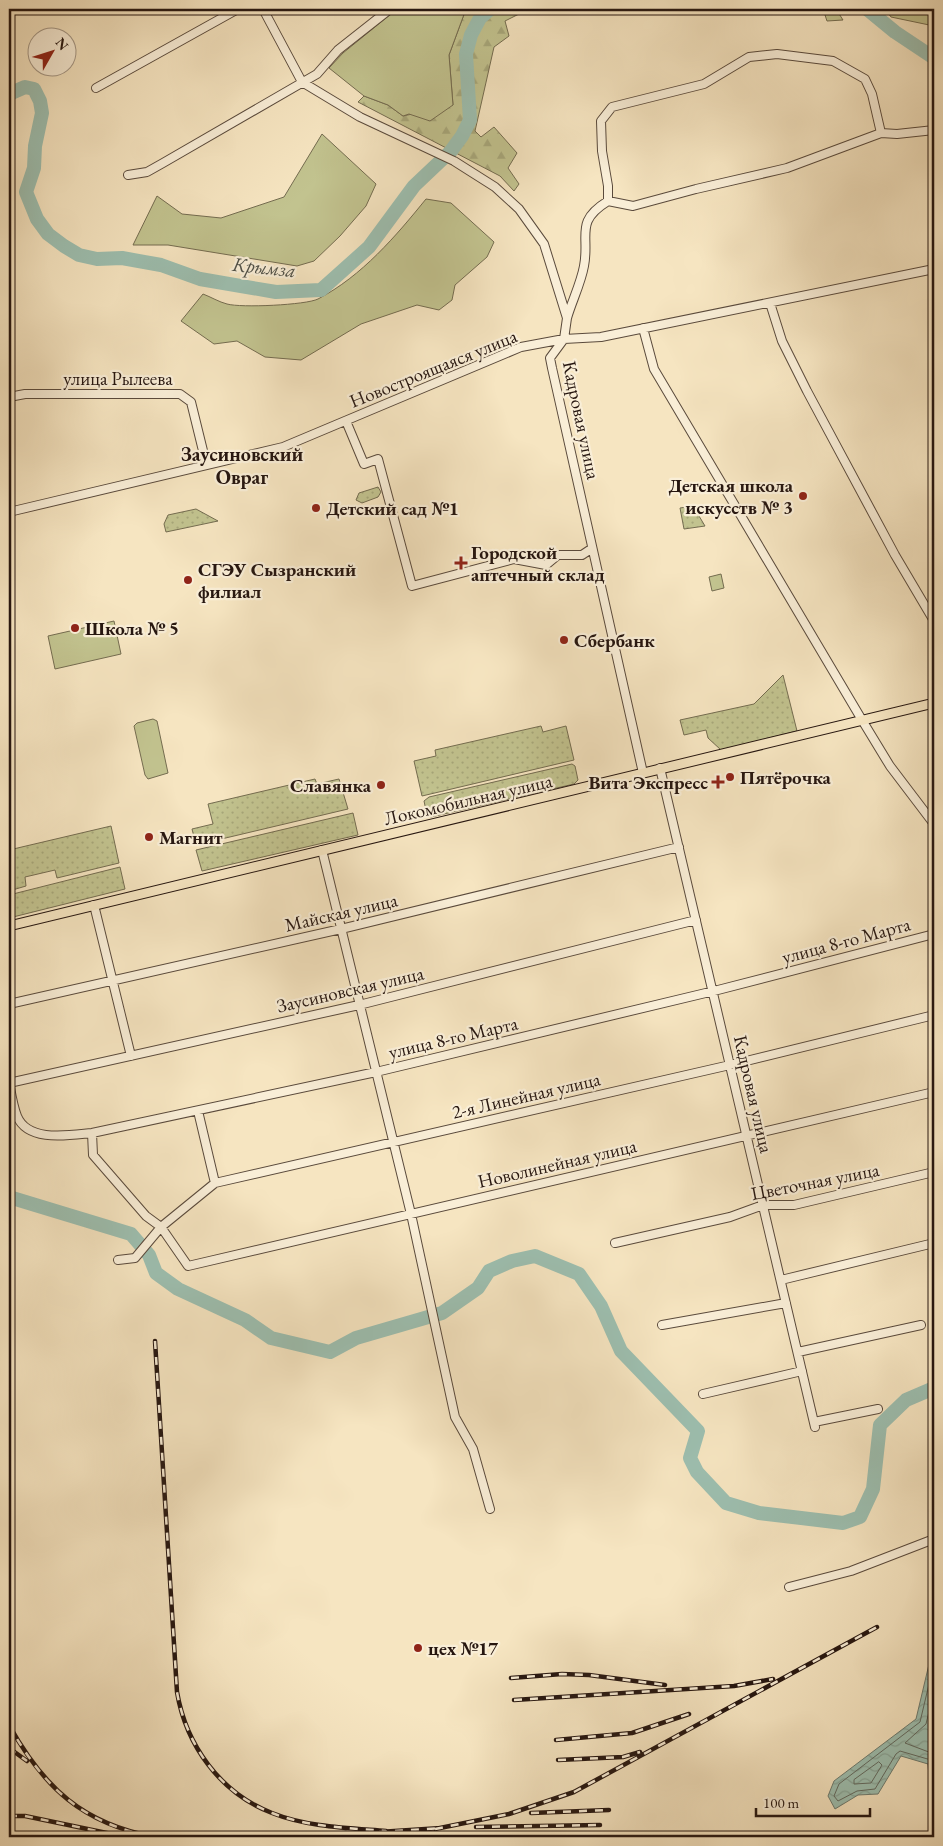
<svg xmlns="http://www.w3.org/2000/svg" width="943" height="1846" viewBox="0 0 943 1846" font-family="'EB Garamond',serif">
<defs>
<pattern id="grass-dots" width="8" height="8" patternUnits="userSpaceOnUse" patternTransform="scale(1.25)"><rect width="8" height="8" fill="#c2c38f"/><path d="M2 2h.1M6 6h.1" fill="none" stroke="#a7a77a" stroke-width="1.8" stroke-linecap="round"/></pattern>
<pattern id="forest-firs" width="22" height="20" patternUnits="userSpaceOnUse" patternTransform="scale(1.25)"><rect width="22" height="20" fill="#c2c38f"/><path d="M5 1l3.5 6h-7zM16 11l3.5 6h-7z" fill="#a7a77a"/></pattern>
<pattern id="water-waves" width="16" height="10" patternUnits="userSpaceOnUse" patternTransform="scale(1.25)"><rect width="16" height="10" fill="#9dbfb0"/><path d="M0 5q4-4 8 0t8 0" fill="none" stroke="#87a396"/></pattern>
</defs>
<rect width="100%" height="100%" fill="#f6e5c1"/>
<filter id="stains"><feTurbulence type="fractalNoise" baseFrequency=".004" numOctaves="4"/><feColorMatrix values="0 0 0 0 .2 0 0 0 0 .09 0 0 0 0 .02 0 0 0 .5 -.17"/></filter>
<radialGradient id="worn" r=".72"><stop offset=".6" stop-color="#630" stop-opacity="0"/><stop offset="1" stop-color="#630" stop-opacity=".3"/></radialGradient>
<path fill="url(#grass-dots)" stroke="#746c50" d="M378 487 381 492 378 497 362 503 356 500 359 493Z
M693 506 705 526 684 529 680 508Z
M196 509 218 521 166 532 164 524 168 515Z
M783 675 797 731 721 750 708 738 706 730 684 735 680 720 754 704Z
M541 726 543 732 566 726 574 760 422 796 414 761 436 756 435 750Z
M572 764 575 766 578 780 574 784 431 817 427 815 424 801 429 797Z
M315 779 317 784 339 779 348 809 196 845 192 829 213 824 208 804Z
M353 813 358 835 202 871 196 850Z
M111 826 119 863 57 878 55 870 25 877 26 886 9 891V850Z
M120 867 125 889 9 918V895Z"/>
<path fill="url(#forest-firs)" stroke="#746c50" d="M466 9H529L505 21 509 36 494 47 475 131 481 137 494 127 517 153 508 168 519 184 514 191 500 176 358 102 364 96 388 105 403 116 453 105 449 55Z
M823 9H836L843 20 827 21Z"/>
<path fill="#c2c38f" stroke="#746c50" d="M397 9H466L449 55 453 105 430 121 409 114 403 116 388 105 364 96 329 68 343 53Z
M885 9H934V26L891 17Z
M322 134 376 184 366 206 340 236 314 261 297 266 168 245H133L157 196 182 214 221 218 284 197Z
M426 199 451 203 494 242 487 257 455 285 452 300 439 310 417 305 361 324 301 360 265 357 237 341 214 344 181 321 203 294C211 297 219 302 227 304 241 308 306 305 318 299 362 276 396 236 426 199Z
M721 574 724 588 712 591 709 577Z
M114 621 121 654 55 669 48 636Z
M153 719 157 721 168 773 148 779 145 775 134 726 137 723Z"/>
<path fill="url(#water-waves)" stroke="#6d7b70" d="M934 1657V1837L928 1764 901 1756 878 1794 858 1795 835 1809 828 1796 834 1781 916 1719 930 1660Z"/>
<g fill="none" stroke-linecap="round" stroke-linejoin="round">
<path stroke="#626a60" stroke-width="1" d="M934 1663 920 1722 839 1784 834 1796 838 1801 857 1791 875 1789 896 1754 900 1751 931 1760 934 1781
M934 1691 926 1724 905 1743 934 1754
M879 1762 882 1765 871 1783 854 1784V1780Z"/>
<path stroke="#9dbfb0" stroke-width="14" d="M867 9 895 32 934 58
M9 94 25 87 34 89 40 101 42 113 35 146 34 168 26 192 37 219 48 234 64 246 79 255 97 259 122 258 161 265 200 279 276 292 321 290 369 247 414 186 451 151 462 136 470 120 466 54 471 35 480 18 490 9
M9 1197 131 1234 149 1255 156 1273 178 1289 245 1320 271 1338 330 1352 356 1338 442 1313 478 1288 489 1271 512 1261 535 1256 579 1274 601 1306 621 1351 698 1431 690 1458 697 1472 726 1503 759 1513 843 1523 860 1517 873 1489 880 1425 906 1400 934 1388"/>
<g stroke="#5a4a3c" stroke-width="10">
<path id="minor" d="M263 9 302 82 360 117 454 161 495 187 519 209 544 244 567 318 564 339 550 358 552 368 643 773
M96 88 238 9
M128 175 147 172 163 163 317 74 338 50 390 9
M608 201V186L602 151 601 121 612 107 704 84 749 57 777 54 833 61 865 79 872 94 881 133
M770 303 782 341 807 391 895 555 934 621
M567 318C572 301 581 283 584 266 590 235 574 222 608 201L633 206 696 189 787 168 881 133 897 134 934 130
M643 328 654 369 862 720 890 766 934 824
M9 397 25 394H180L191 402 206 463
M346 421 364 464 378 459 412 586 514 559 546 565 558 555H582L591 549
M9 512 283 447 521 347 564 339 601 337 934 269
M660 768 815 1427
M322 850 411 1214 455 1417 473 1449 490 1509
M94 905 131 1056
M9 1004 341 929 679 847
M9 1082C11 1093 13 1106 17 1116 28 1143 70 1135 92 1133L376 1072 714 991 934 934
M9 1083 359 1005 696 920
M198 1111 215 1183
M92 1133 93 1155 146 1216 161 1227 188 1266 934 1092
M615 1243 730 1217 763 1205H794L934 1172
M118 1260 135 1258 161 1227 215 1183 730 1065 934 1015
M781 1280 934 1243
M662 1325 786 1303
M798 1352 921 1325
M703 1394 802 1371
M814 1422 878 1409
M789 1587 851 1571 934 1539"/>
</g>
<g stroke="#261610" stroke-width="11">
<path id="major" d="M9 926 934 703"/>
</g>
<use href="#minor" stroke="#f9eed7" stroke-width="8"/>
<use href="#major" stroke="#f6e5c1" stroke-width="9"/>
<g stroke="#261610" stroke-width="4.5">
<path id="rail" d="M155 1341 177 1692C186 1745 220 1793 272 1813 307 1827 348 1828 386 1831
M511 1678 562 1674 589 1675 665 1685
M514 1700 734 1686 773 1679
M9 1725C44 1788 83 1824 155 1837
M556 1740 632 1733 689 1714
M9 1748 27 1761
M558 1760 623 1757 640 1752
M531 1813 609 1810
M9 1816H25L126 1837
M476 1827 600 1825
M435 1829 509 1814 574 1792 877 1627
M379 1832 441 1828
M272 1837 346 1833"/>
</g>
<use href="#rail" stroke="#f9eed7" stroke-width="2.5" stroke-dasharray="8" stroke-linecap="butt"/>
</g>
<g fill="#8f2418" stroke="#f9eed7" stroke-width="2">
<circle cx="803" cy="496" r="5"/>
<circle cx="316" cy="508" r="5"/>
<path d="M458.5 555.5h5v5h5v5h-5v5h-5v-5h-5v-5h5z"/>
<circle cx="188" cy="580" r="5"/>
<circle cx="75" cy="628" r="5"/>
<circle cx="564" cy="640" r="5"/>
<circle cx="730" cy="777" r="5"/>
<path d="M715.5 774.5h5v5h5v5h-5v5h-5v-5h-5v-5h5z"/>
<circle cx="381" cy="785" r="5"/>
<circle cx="149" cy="837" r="5"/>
<circle cx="418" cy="1648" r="5"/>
</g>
<g text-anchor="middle" stroke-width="4.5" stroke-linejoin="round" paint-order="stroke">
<g font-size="19" fill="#261610" stroke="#f9eed7">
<text transform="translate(433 368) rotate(-22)" y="7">Новостроящаяся улица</text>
<text x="118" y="385">улица Рылеева</text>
<text transform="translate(582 420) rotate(78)" y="7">Кадровая улица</text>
<text transform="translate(468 799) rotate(-13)" y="7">Локомобильная улица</text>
<text transform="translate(341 912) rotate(-13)" y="7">Майская улица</text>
<text transform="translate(846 940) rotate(-15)" y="7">улица 8-го Марта</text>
<text transform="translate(350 989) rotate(-13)" y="7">Заусиновская улица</text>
<text transform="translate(453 1037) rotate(-13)" y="7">улица 8-го Марта</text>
<text transform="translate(754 1094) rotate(77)" y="7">Кадровая улица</text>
<text transform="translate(526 1095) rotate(-13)" y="7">2-я Линейная улица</text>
<text transform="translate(557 1163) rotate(-13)" y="7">Новолинейная улица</text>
<text transform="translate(815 1181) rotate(-11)" y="7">Цветочная улица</text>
</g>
<g font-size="19" font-weight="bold" fill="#261610" stroke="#f9eed7" text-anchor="start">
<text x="793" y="492" text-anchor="end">Детская школа<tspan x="793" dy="22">искусств № 3</tspan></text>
<text x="326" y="515">Детский сад №1</text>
<text x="471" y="559">Городской<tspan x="471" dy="22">аптечный склад</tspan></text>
<text x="198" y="576">СГЭУ Сызранский<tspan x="198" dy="22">филиал</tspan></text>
<text x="85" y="635">Школа № 5</text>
<text x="574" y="647">Сбербанк</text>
<text x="740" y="784">Пятёрочка</text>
<text x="708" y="789" text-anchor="end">Вита Экспресс</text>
<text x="371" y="792" text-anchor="end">Славянка</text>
<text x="159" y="844">Магнит</text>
<text x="428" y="1655">цех №17</text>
</g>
<g font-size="20" font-style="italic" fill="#505148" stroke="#f9eed7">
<text transform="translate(264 267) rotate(6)" y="7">Крымза</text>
</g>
<g font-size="20" font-weight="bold" fill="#261610" stroke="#f9eed7">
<text x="242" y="461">Заусиновский<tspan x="242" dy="23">Овраг</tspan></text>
</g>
</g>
<rect width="943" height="1846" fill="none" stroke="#f6e5c1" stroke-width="30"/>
<rect x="10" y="10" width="923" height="1826" fill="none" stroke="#261610" stroke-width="2.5"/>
<rect x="15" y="15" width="913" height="1816" fill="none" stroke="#261610"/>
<g transform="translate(52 52) rotate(51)"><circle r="24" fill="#f9eed7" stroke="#a59887"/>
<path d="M0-4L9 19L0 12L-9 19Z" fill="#8f2418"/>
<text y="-8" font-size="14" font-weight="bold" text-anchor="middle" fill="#261610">N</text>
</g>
<path d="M756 1808v8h114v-8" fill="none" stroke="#261610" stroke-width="2.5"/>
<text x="763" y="1808" font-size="15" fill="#261610" stroke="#f9eed7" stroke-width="4" paint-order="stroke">100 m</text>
<rect width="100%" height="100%" filter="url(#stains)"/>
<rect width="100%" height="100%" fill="url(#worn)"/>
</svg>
